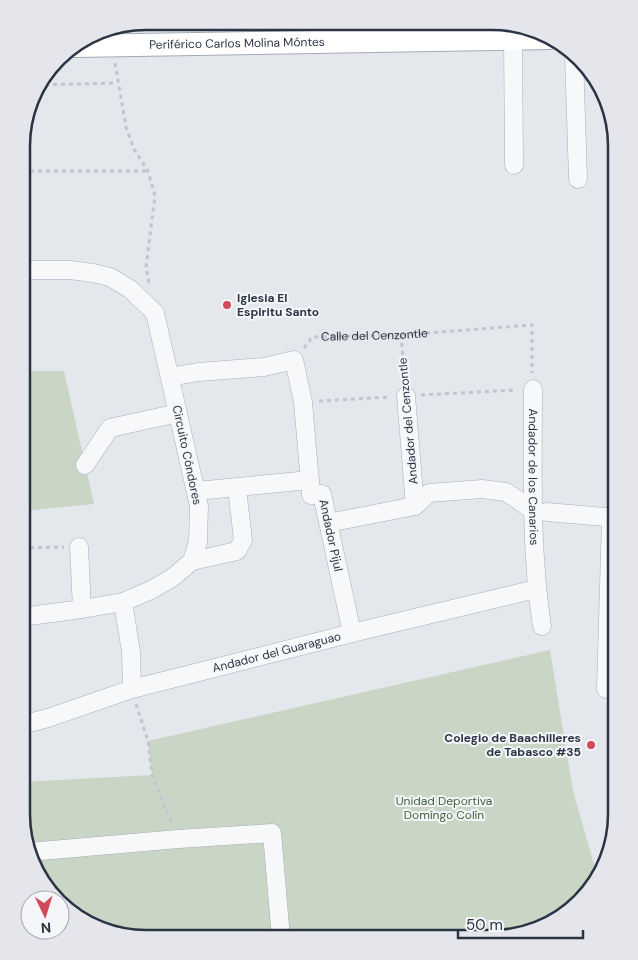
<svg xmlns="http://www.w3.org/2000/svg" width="638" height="960" viewBox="0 0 638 960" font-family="'DM Sans',sans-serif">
<rect width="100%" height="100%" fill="#e4e7ec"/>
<path fill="#c9d6c5" d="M22 371H64L94 504 22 511Z
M550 650 573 791 598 878 596 884 540 929 493 939 130 938 70 913 31 862 21 814V782L152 775 148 741Z"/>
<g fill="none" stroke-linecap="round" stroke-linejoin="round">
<g stroke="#a9aeb7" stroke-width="19">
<g id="minor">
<path d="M513 39 514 165"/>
<path d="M574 55 578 179"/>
<path id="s2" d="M170 377 198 372 264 367 294 360 303 402 311 495 322 494 352 633"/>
<path id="s3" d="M533 389C533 468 530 548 542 626"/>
<path d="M406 396 415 506"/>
<path d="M85 465 110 428 178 413"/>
<path d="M196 491 310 480"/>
<path d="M547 512 617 518"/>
<path d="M328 523 415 506 429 493 482 489 506 492 534 511"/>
<path d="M79 547 82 609"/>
<path d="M192 561 237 551 243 540 237 488"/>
<path d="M123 602 131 652 132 689"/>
<path d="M22 617 82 609 123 602 151 590 172 578 192 561 198 542 199 506 155 313 130 289 110 277 93 273 70 270H22"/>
<path d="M606 689 611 517"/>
<path id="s4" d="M21 725 48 718 132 689 352 633 536 589"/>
<path d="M29 852 178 839 272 833 281 938"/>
</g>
</g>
<g stroke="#a3abb8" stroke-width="24">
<g id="major">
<path id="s5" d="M75 46 549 38"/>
</g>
</g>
<g stroke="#c2c5cb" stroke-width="3" stroke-dasharray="4 4" stroke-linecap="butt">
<path d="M115 63 126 127 134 149 148 171 155 196 146 267 149 283"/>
<path d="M37 85 117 83"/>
<path d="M22 171H148"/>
<path d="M401 335 405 380"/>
<path id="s1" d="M304 348 312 337 401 335 532 325V373"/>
<path d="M421 395 517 390"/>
<path d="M319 401 390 397"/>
<path d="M22 548 64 547"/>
<path d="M136 704 148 741 152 775 172 824"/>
</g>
<use href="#minor" stroke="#f7f8fa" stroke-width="18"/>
<use href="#major" stroke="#fff" stroke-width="22"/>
</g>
<g fill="#d1495b" stroke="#f4f6f9" stroke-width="2">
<circle cx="227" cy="305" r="5"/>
<circle cx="591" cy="745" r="5"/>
</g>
<g text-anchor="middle" stroke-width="4" stroke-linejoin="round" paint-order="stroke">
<g font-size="12" fill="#2b3445" stroke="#f4f6f9">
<text dy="4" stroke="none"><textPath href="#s5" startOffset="162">Periférico Carlos Molina Móntes</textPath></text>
<text dy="4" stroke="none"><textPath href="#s1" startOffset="76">Calle del Cenzontle</textPath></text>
<text transform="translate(408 421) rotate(-95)" y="4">Andador del Cenzontle</text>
<text transform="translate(187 455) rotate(78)" y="4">Circuito Cóndores</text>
<text dy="4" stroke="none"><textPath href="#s3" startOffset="88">Andador de los Canarios</textPath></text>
<text dy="4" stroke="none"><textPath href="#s2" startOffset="315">Andador Pijul</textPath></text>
<text dy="4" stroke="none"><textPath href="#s4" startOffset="266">Andador del Guaraguao</textPath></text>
</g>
<g font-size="12" font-weight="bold" fill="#2b3445" stroke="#f4f6f9" text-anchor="start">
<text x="237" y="302">Iglesia El<tspan x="237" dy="14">Espiritu Santo</tspan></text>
<text x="581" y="742" text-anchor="end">Colegio de Baachilleres<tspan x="581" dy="14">de Tabasco #35</tspan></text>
</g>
<g font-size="12" fill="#3f6138" stroke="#f4f6f9">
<text x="444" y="805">Unidad Deportiva<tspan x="444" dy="14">Domíngo Colín</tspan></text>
</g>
</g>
<path d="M0 0H638V960H0ZM146 30H492A116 116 0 0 1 608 146V814A116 116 0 0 1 492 930H146A116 116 0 0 1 30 814V146A116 116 0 0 1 146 30Z" fill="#e4e6eb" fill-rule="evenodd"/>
<path fill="none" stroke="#2b3445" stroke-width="2.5" d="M146 30H492A116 116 0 0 1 608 146V814A116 116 0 0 1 492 930H146A116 116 0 0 1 30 814V146A116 116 0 0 1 146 30Z"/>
<g transform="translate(45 915) rotate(176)"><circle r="24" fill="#f4f6f9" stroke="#a4a8b1"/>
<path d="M0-4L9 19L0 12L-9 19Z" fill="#d1495b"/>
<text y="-8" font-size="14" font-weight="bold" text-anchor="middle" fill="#2b3445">N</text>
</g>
<path d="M458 930v8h125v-8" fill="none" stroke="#2b3445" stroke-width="2.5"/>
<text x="466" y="930" font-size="15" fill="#2b3445" stroke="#f4f6f9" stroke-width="4" paint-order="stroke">50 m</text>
</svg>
